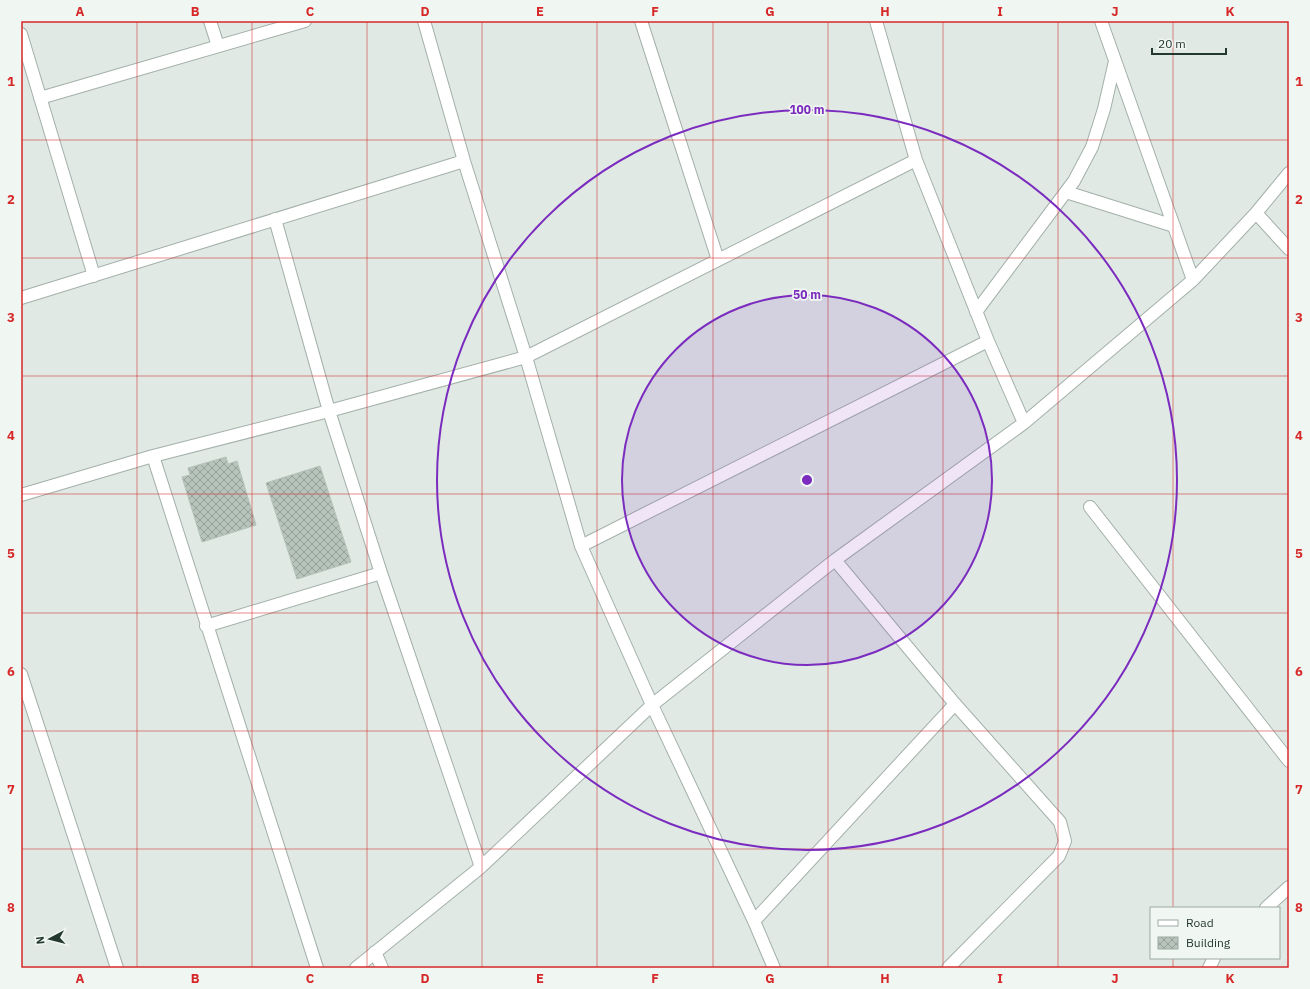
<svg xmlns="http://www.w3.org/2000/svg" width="1310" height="989" viewBox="0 0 1310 989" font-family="'IBM Plex Sans',sans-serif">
<defs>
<pattern id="building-cross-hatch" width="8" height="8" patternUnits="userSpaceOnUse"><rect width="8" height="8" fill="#b6c4bc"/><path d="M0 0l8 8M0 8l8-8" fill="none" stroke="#94a099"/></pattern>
</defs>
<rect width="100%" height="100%" fill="#e0e9e4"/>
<path fill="url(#building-cross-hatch)" stroke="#b4c2b9" d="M226 457 228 464 237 461 256 525 202 542 182 477 190 475 188 468Z
M320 466 351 562 297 579 266 483Z"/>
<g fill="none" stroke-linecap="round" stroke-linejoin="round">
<g stroke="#a4b0aa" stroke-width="14">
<path id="minor" d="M210 21 218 46
M424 21 464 161 526 357 581 546 652 705 754 921 774 968
M641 21 718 260
M876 21 916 160 988 341 1024 423
M1101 21 1193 280
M21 34 94 276
M40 98 305 21
M1066 192 1174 226
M1256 213 1289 249
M275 219 329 411 381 573 481 867
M21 298 464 161
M976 312 1074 181 1092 147 1104 109 1115 61
M153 456 317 968
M21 495 153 456 329 411 526 357 916 160
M1090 507 1289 761
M581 546 988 341
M835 560 955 704 1060 822 1065 841 1059 856 948 968
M206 626 381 573
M21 674 117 968
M1266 908 1289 887
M754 921 955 704
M375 952 382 968
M356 968 481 867 652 705 835 560 1024 423 1193 280 1256 213 1289 173
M1209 968 1214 958"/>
</g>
<use href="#minor" stroke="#fff" stroke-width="12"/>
</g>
<path fill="none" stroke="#d62828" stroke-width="1" stroke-opacity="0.55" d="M137 21V968M252 21V968M367 21V968M482 21V968M597 21V968M713 21V968M828 21V968M943 21V968M1058 21V968M1173 21V908M21 140H1289M21 258H1289M21 376H1289M21 494H1289M21 613H1289M21 731H1289M21 849H1289M1173 958V968"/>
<circle cx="807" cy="480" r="185" fill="#7b2cbf" fill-opacity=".12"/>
<g fill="none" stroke="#7b2cbf" stroke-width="2">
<circle cx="807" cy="480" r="185"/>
<circle cx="807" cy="480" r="370"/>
</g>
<circle cx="807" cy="480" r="6" fill="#7b2cbf" stroke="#f0f6f2" stroke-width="2"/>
<g font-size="12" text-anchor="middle" font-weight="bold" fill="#7b2cbf" stroke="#f0f6f2" stroke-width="3.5" stroke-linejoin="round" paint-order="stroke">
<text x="807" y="114">100 m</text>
<text x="807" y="299">50 m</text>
</g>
<rect width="1310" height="989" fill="none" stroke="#f0f6f2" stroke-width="44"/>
<rect x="1150" y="907" width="130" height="52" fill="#f0f6f2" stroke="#9eaaa4"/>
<rect x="1158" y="920" width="20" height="6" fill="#ffffff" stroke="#9eaaa4"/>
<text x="1186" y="927" font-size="12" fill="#23382e">Road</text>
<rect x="1158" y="937" width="20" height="12" fill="url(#building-cross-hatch)" stroke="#9eaaa4"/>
<text x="1186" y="947" font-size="12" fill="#23382e">Building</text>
<g transform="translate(50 939) rotate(263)" stroke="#f0f6f2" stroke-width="3" paint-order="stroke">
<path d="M0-3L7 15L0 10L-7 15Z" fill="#23382e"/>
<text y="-6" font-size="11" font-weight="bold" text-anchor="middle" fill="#23382e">N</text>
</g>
<path d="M1152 48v6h74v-6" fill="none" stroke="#23382e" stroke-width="2"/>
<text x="1158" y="48" font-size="12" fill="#23382e" stroke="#f0f6f2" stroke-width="3" paint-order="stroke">20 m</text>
<rect x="22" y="22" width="1266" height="945" fill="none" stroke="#d62828" stroke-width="1.5"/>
<g font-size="13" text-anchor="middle" font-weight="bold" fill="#d62828">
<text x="80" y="16">A</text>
<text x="195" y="16">B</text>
<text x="310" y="16">C</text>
<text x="425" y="16">D</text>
<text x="540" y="16">E</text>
<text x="655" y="16">F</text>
<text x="770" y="16">G</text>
<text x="885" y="16">H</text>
<text x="1000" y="16">I</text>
<text x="1115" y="16">J</text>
<text x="1230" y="16">K</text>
<text x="11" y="86">1</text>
<text x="1299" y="86">1</text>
<text x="11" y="204">2</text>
<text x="1299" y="204">2</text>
<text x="11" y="322">3</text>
<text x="1299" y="322">3</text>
<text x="11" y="440">4</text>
<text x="1299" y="440">4</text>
<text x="11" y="558">5</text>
<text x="1299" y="558">5</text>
<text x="11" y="676">6</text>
<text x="1299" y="676">6</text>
<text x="11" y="794">7</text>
<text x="1299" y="794">7</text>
<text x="11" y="912">8</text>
<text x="1299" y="912">8</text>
<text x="80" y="983">A</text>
<text x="195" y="983">B</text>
<text x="310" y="983">C</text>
<text x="425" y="983">D</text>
<text x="540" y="983">E</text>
<text x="655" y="983">F</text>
<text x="770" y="983">G</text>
<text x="885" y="983">H</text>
<text x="1000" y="983">I</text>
<text x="1115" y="983">J</text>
<text x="1230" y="983">K</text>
</g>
</svg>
